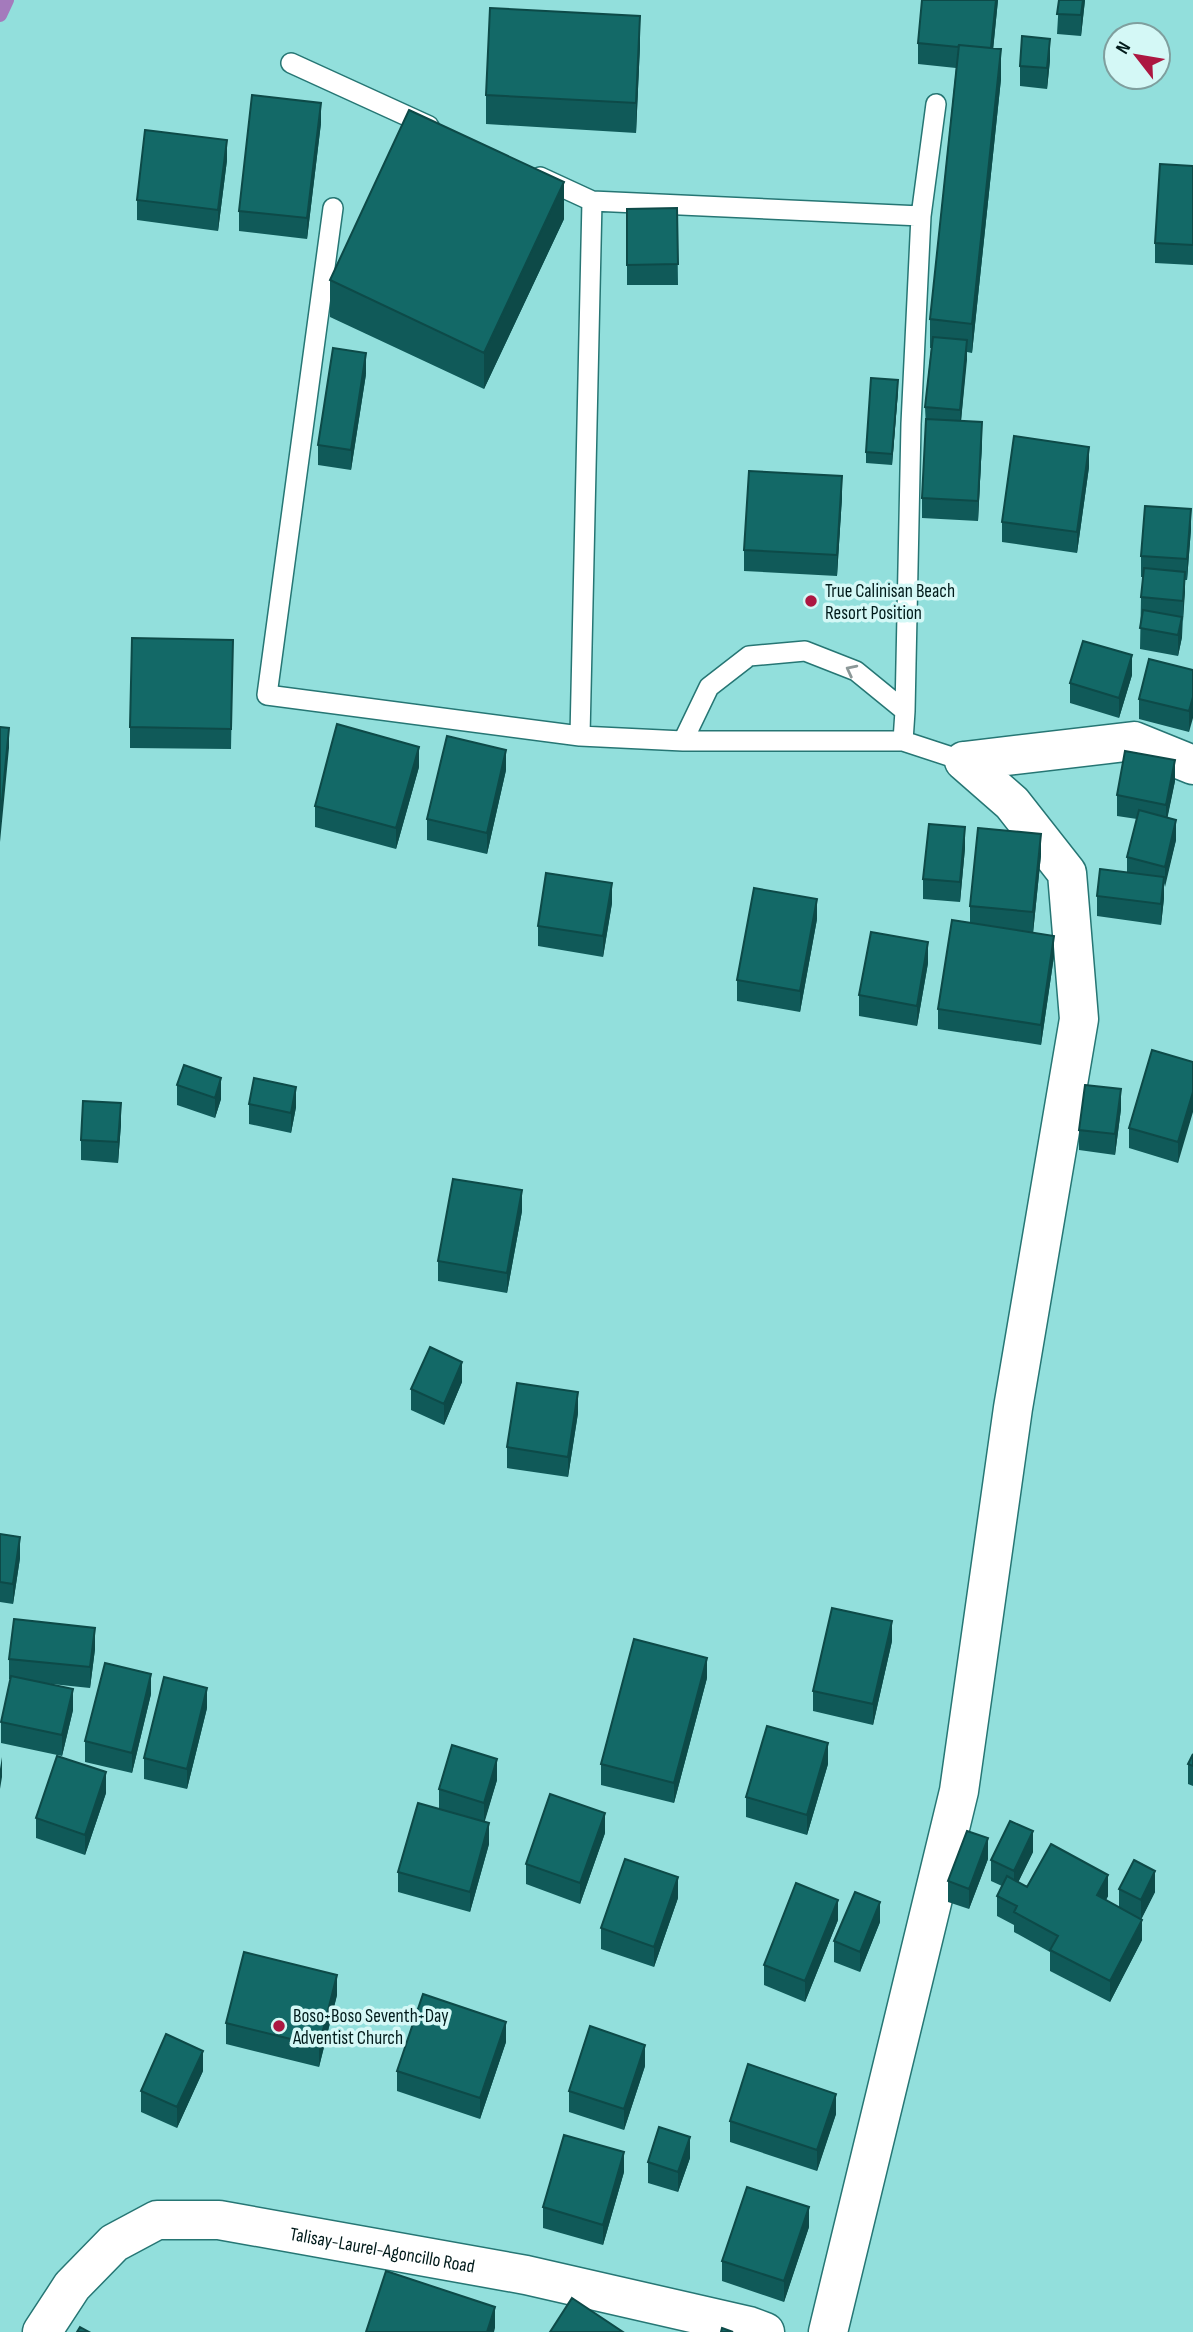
<svg xmlns="http://www.w3.org/2000/svg" width="1193" height="2332" viewBox="0 0 1193 2332" font-family="'Sofia Sans Condensed',sans-serif">
<rect width="100%" height="100%" fill="#92dfdc"/>
<g fill="none" stroke-linecap="round" stroke-linejoin="round">
<path stroke="#a47abc" stroke-width="14" d="M0 15 7 0"/>
<g stroke="#267674" stroke-width="22">
<path id="lane" d="M291 63 429 126
M540 177 592 201 921 216
M333 208 267 695 580 736 683 741H903L964 761
M580 736 592 201
M683 741 709 687 749 656 805 651 856 671 905 711
M903 741 905 711 911 424 921 216 936 104"/>
</g>
<g stroke="#267674" stroke-width="41">
<path id="street" d="M964 761 1134 741 1193 765
M828 2332 959 1791 1013 1408 1079 1019 1067 873 1012 803 964 761"/>
</g>
<g stroke="#267674" stroke-width="41">
<g id="secondary">
<path id="s1" d="M42 2332 72 2286 114 2243 157 2220H219L526 2275 749 2326 765 2332"/>
</g>
</g>
<use href="#lane" stroke="#fff" stroke-width="19"/>
<use href="#street" stroke="#fff" stroke-width="38"/>
<use href="#secondary" stroke="#fff" stroke-width="38"/>
</g>
<path fill="#105a59" d="M922 0H998L993 49 1001 79 972 353 967 352 961 421 982 442 978 521 922 518V498L926 428 925 407 931 348H930V319L956 68 918 64V43Z
M1059 0H1085L1081 36 1057 34Z
M640 45 636 133 486 124V95Z
M1050 60 1047 89 1020 86V66Z
M321 123 307 239 239 231V211Z
M227 160 218 231 137 220V200Z
M1193 166V265L1155 263V243Z
M677 208 678 285H627V209Z
M564 219 484 389 330 317V280Z
M366 374 351 470 318 465V445Z
M898 391 892 465 866 463V452Z
M1089 467 1077 553 1002 542V522Z
M842 497 837 576 744 571V550Z
M1191 529 1187 580H1185L1182 637 1178 656 1140 649 1141 597 1143 577H1141V556Z
M233 640 231 749 130 748V727Z
M1193 670 1189 732 1139 719V699Z
M1132 675 1119 718 1070 703V683Z
M419 767 396 849 315 827V806Z
M506 770 487 854 427 840V819Z
M1175 781 1167 818 1176 840 1164 887V898L1161 925 1097 916V896L1127 872V857L1137 819 1117 816V795Z
M965 848 960 902 923 899V879Z
M1041 855 1033 933 1054 956 1041 1045 938 1029V1009L970 922V906Z
M612 903 603 957 538 946V926Z
M817 919 800 1012 737 1001V980Z
M928 963 917 1026 859 1016V995Z
M1193 1062 1178 1163 1129 1148V1128Z
M177 1085 221 1099 215 1118 177 1105Z
M249 1104 296 1107 291 1133 249 1124Z
M1121 1109 1115 1155 1079 1150V1130Z
M121 1124 118 1163 81 1160V1140Z
M522 1211 507 1293 438 1281V1261Z
M462 1382 444 1425 411 1410V1389Z
M578 1413 568 1477 507 1468V1447Z
M0 1534 20 1558 13 1604 0 1602Z
M892 1641 873 1725 813 1711V1691Z
M95 1649 90 1688 42 1683 73 1710 62 1756 1 1743V1722L11 1679H9V1659Z
M707 1678 674 1803 601 1785V1764Z
M151 1694 132 1773 85 1762V1741Z
M207 1708 187 1789 144 1779V1758Z
M1193 1754V1786L1188 1784V1764Z
M828 1764 807 1835 746 1817V1797Z
M497 1780 484 1822 489 1844 470 1912 398 1892V1872L439 1809V1789Z
M106 1793 85 1855 36 1838V1818Z
M605 1833 580 1904 526 1884V1864Z
M1033 1852 1018 1882 1027 1887 1108 1896 1106 1900 1119 1907V1889L1155 1892 1141 1919 1142 1940 1110 2002 1050 1971V1952L1014 1932V1925L997 1916V1896L1002 1886 991 1881V1860Z
M988 1859 969 1909 948 1902V1881Z
M678 1898 654 1967 601 1949V1928Z
M838 1920 805 2002 764 1985V1965Z
M880 1922 860 1972 834 1962V1941Z
M337 1995 319 2067 226 2044V2023Z
M506 2042 480 2119 397 2091V2071Z
M645 2066 624 2130 569 2112V2091Z
M203 2071 177 2128 141 2112V2091Z
M836 2114 817 2171 730 2142V2121Z
M690 2158 678 2192 648 2183V2162Z
M624 2172 603 2245 543 2228V2207Z
M809 2227 784 2302 722 2281V2261Z"/>
<path fill="#0d4a48" d="M996 0H998L991 71V50Z
M1083 0H1085L1081 36V15Z
M640 16V45L636 133V103Z
M1050 39V60L1047 89V68Z
M1001 49V79L972 353V324Z
M321 103V123L307 239V218Z
M227 140V160L218 231V210Z
M564 182V219L484 389V353Z
M967 340V360L960 431V410Z
M366 353V374L351 470V450Z
M898 380V391L892 465V454Z
M982 422V442L978 521V501Z
M1089 447V467L1077 553V532Z
M842 476V497L837 576V555Z
M1191 509V529L1187 580V559Z
M1185 572V592L1183 621V601Z
M1182 617V637L1178 656V635Z
M1132 655V675L1119 718V698Z
M1193 697V718L1189 732V711Z
M9 728V748L0 842V822Z
M419 747V767L396 849V828Z
M506 750V770L487 854V833Z
M1175 760V781L1166 825V805Z
M1176 820V840L1165 887V867Z
M965 827V848L960 902V882Z
M1041 834V855L1033 933V912Z
M1164 877V898L1161 925V904Z
M612 883V903L603 957V936Z
M817 899V919L800 1012V991Z
M1054 936V956L1041 1045V1025Z
M928 942V963L917 1026V1006Z
M221 1078V1099L215 1118V1098Z
M296 1087V1107L291 1133V1113Z
M1121 1089V1109L1115 1155V1134Z
M1193 1092V1112L1178 1163V1142Z
M121 1103V1124L118 1163V1142Z
M522 1190V1211L507 1293V1273Z
M462 1362V1382L444 1425V1404Z
M578 1392V1413L568 1477V1457Z
M20 1537V1558L13 1604V1584Z
M892 1621V1641L873 1725V1704Z
M95 1628V1649L90 1688V1667Z
M707 1658V1678L674 1803V1783Z
M151 1674V1694L132 1773V1753Z
M207 1688V1708L187 1789V1769Z
M73 1689V1710L62 1756V1735Z
M828 1743V1764L807 1835V1815Z
M2 1757V1777L0 1789V1769Z
M497 1759V1780L484 1824V1803Z
M106 1772V1793L85 1855V1835Z
M605 1813V1833L580 1904V1883Z
M489 1823V1844L470 1912V1892Z
M1033 1831V1852L1014 1891V1871Z
M988 1838V1859L969 1909V1889Z
M1155 1871V1892L1141 1920V1900Z
M1108 1875V1896L1097 1916V1895Z
M678 1877V1898L654 1967V1947Z
M838 1900V1920L805 2002V1981Z
M880 1902V1922L860 1972V1952Z
M1142 1920V1940L1110 2002V1981Z
M337 1975V1995L319 2067V2046Z
M506 2022V2042L480 2119V2098Z
M645 2045V2066L624 2130V2109Z
M203 2051V2071L177 2128V2107Z
M836 2094V2114L817 2171V2150Z
M690 2137V2158L678 2192V2172Z
M624 2152V2172L603 2245V2225Z
M809 2207V2227L784 2302V2281Z
M495 2307V2328L494 2332H487Z"/>
<path fill="#136967" stroke="#0d4a48" stroke-width="2" d="M922 0H996L991 48 959 45 958 47 918 43Z
M1059 0H1083L1081 15 1057 14Z
M490 8 640 16 636 103 486 95Z
M1022 36 1050 39 1047 68 1020 66Z
M959 45 1001 49 972 324 930 319Z
M252 95 321 103 307 218 239 211Z
M409 110 564 182 484 353 330 280Z
M145 130 227 140 218 210 137 200Z
M1160 164 1193 166V245L1155 243Z
M677 208 678 264 627 265V209Z
M933 337 967 340 960 410 925 407Z
M333 348 366 353 351 450 318 445Z
M871 378 898 380 892 454 866 452Z
M926 419 982 422 978 501 922 498Z
M1014 436 1089 447 1077 532 1002 522Z
M749 471 842 476 837 555 744 550Z
M1145 506 1191 509 1187 559 1141 556Z
M1144 568 1185 572 1183 601 1141 597Z
M1143 610 1182 617 1178 635 1140 628Z
M132 638 233 640 231 729 130 727Z
M1083 641 1132 655 1119 698 1070 683Z
M1149 659 1193 670V697L1189 711 1139 699Z
M337 724 419 747 396 828 315 806Z
M0 727 9 728 0 822Z
M447 736 506 750 487 833 427 819Z
M1125 751 1175 760 1166 805 1117 795Z
M1139 810 1176 820 1165 867 1127 857Z
M929 824 965 827 960 882 923 879Z
M978 828 1041 834 1033 912 970 906Z
M1100 869 1164 877 1161 904 1097 896Z
M546 873 612 883 603 936 538 926Z
M754 888 817 899 800 991 737 980Z
M952 920 1054 936 1041 1025 938 1009Z
M871 932 928 942 917 1006 859 995Z
M1152 1050 1193 1062V1092L1178 1142 1129 1128Z
M184 1065 221 1078 215 1098 177 1085Z
M254 1078 296 1087 291 1113 249 1104Z
M1085 1085 1121 1089 1115 1134 1079 1130Z
M83 1101 121 1103 118 1142 81 1140Z
M453 1179 522 1190 507 1273 438 1261Z
M430 1347 462 1362 444 1404 411 1389Z
M517 1383 578 1392 568 1457 507 1447Z
M0 1534 20 1537 13 1584 0 1582Z
M832 1608 892 1621 873 1704 813 1691Z
M14 1619 95 1628 90 1667 9 1659Z
M634 1639 707 1658 674 1783 601 1764Z
M105 1663 151 1674 132 1753 85 1741Z
M11 1676 73 1689 62 1735 1 1722Z
M164 1677 207 1688 187 1769 144 1758Z
M767 1726 828 1743 807 1815 746 1797Z
M452 1745 497 1759 484 1803 439 1789Z
M1193 1754V1766L1188 1764Z
M57 1756 106 1772 85 1835 36 1818Z
M550 1794 605 1813 580 1883 526 1864Z
M418 1803 489 1823 470 1892 398 1872Z
M1010 1821 1033 1831 1014 1871 991 1860Z
M967 1831 988 1838 969 1889 948 1881Z
M1051 1844 1108 1875 1097 1895 1142 1920 1110 1981 1050 1950 1058 1936 1014 1912 1017 1906 997 1896 1007 1876 1027 1887Z
M625 1859 678 1877 654 1947 601 1928Z
M1134 1860 1155 1871 1141 1900 1119 1889Z
M796 1883 838 1900 805 1981 764 1965Z
M855 1892 880 1902 860 1952 834 1941Z
M244 1952 337 1975 319 2046 226 2023Z
M423 1994 506 2022 480 2098 397 2071Z
M590 2026 645 2045 624 2109 569 2091Z
M166 2034 203 2051 177 2107 141 2091Z
M748 2064 836 2094 817 2150 730 2121Z
M659 2127 690 2137 678 2172 648 2162Z
M564 2135 624 2152 603 2225 543 2207Z
M747 2187 809 2207 784 2281 722 2261Z
M386 2271 495 2307 487 2332H366Z
M572 2298 623 2332H550Z
M80 2327 89 2332H77Z
M722 2328 733 2332H721Z"/>
<defs><path id="oneway-chevron" d="M-2-3.5L2.5 0L-2 3.5" fill="none" stroke-width="1.6" stroke-linecap="round" stroke-linejoin="round" transform="scale(1.75)"/></defs>
<use stroke="#8c9898" href="#oneway-chevron" transform="translate(851 670) rotate(-153)"/>
<g fill="#ac1741" stroke="#d4f8f6" stroke-width="2.5">
<circle cx="811" cy="601" r="7"/>
<circle cx="279" cy="2026" r="7"/>
</g>
<g text-anchor="middle" stroke-width="7" stroke-linejoin="round" paint-order="stroke">
<g font-size="19" fill="#001a1a" stroke="#d4f8f6" text-anchor="start">
<text x="825" y="597">True Calinisan Beach<tspan x="825" dy="22">Resort Position</tspan></text>
<text x="293" y="2022">Boso-Boso Seventh-Day<tspan x="293" dy="22">Adventist Church</tspan></text>
</g>
<g font-size="19" fill="#001a1a" stroke="#d4f8f6">
<text dy="7" stroke="none"><textPath href="#s1" startOffset="392">Talisay-Laurel-Agoncillo Road</textPath></text>
</g>
</g>
<g transform="translate(1137 56) rotate(301)"><circle r="33" fill="#d4f8f6" stroke="#7f9f9e" stroke-width="2"/>
<path d="M0-5L12 26L0 18L-12 26Z" fill="#ac1741"/>
<text y="-10" font-size="19" font-weight="bold" text-anchor="middle" fill="#001a1a">N</text>
</g>
</svg>
